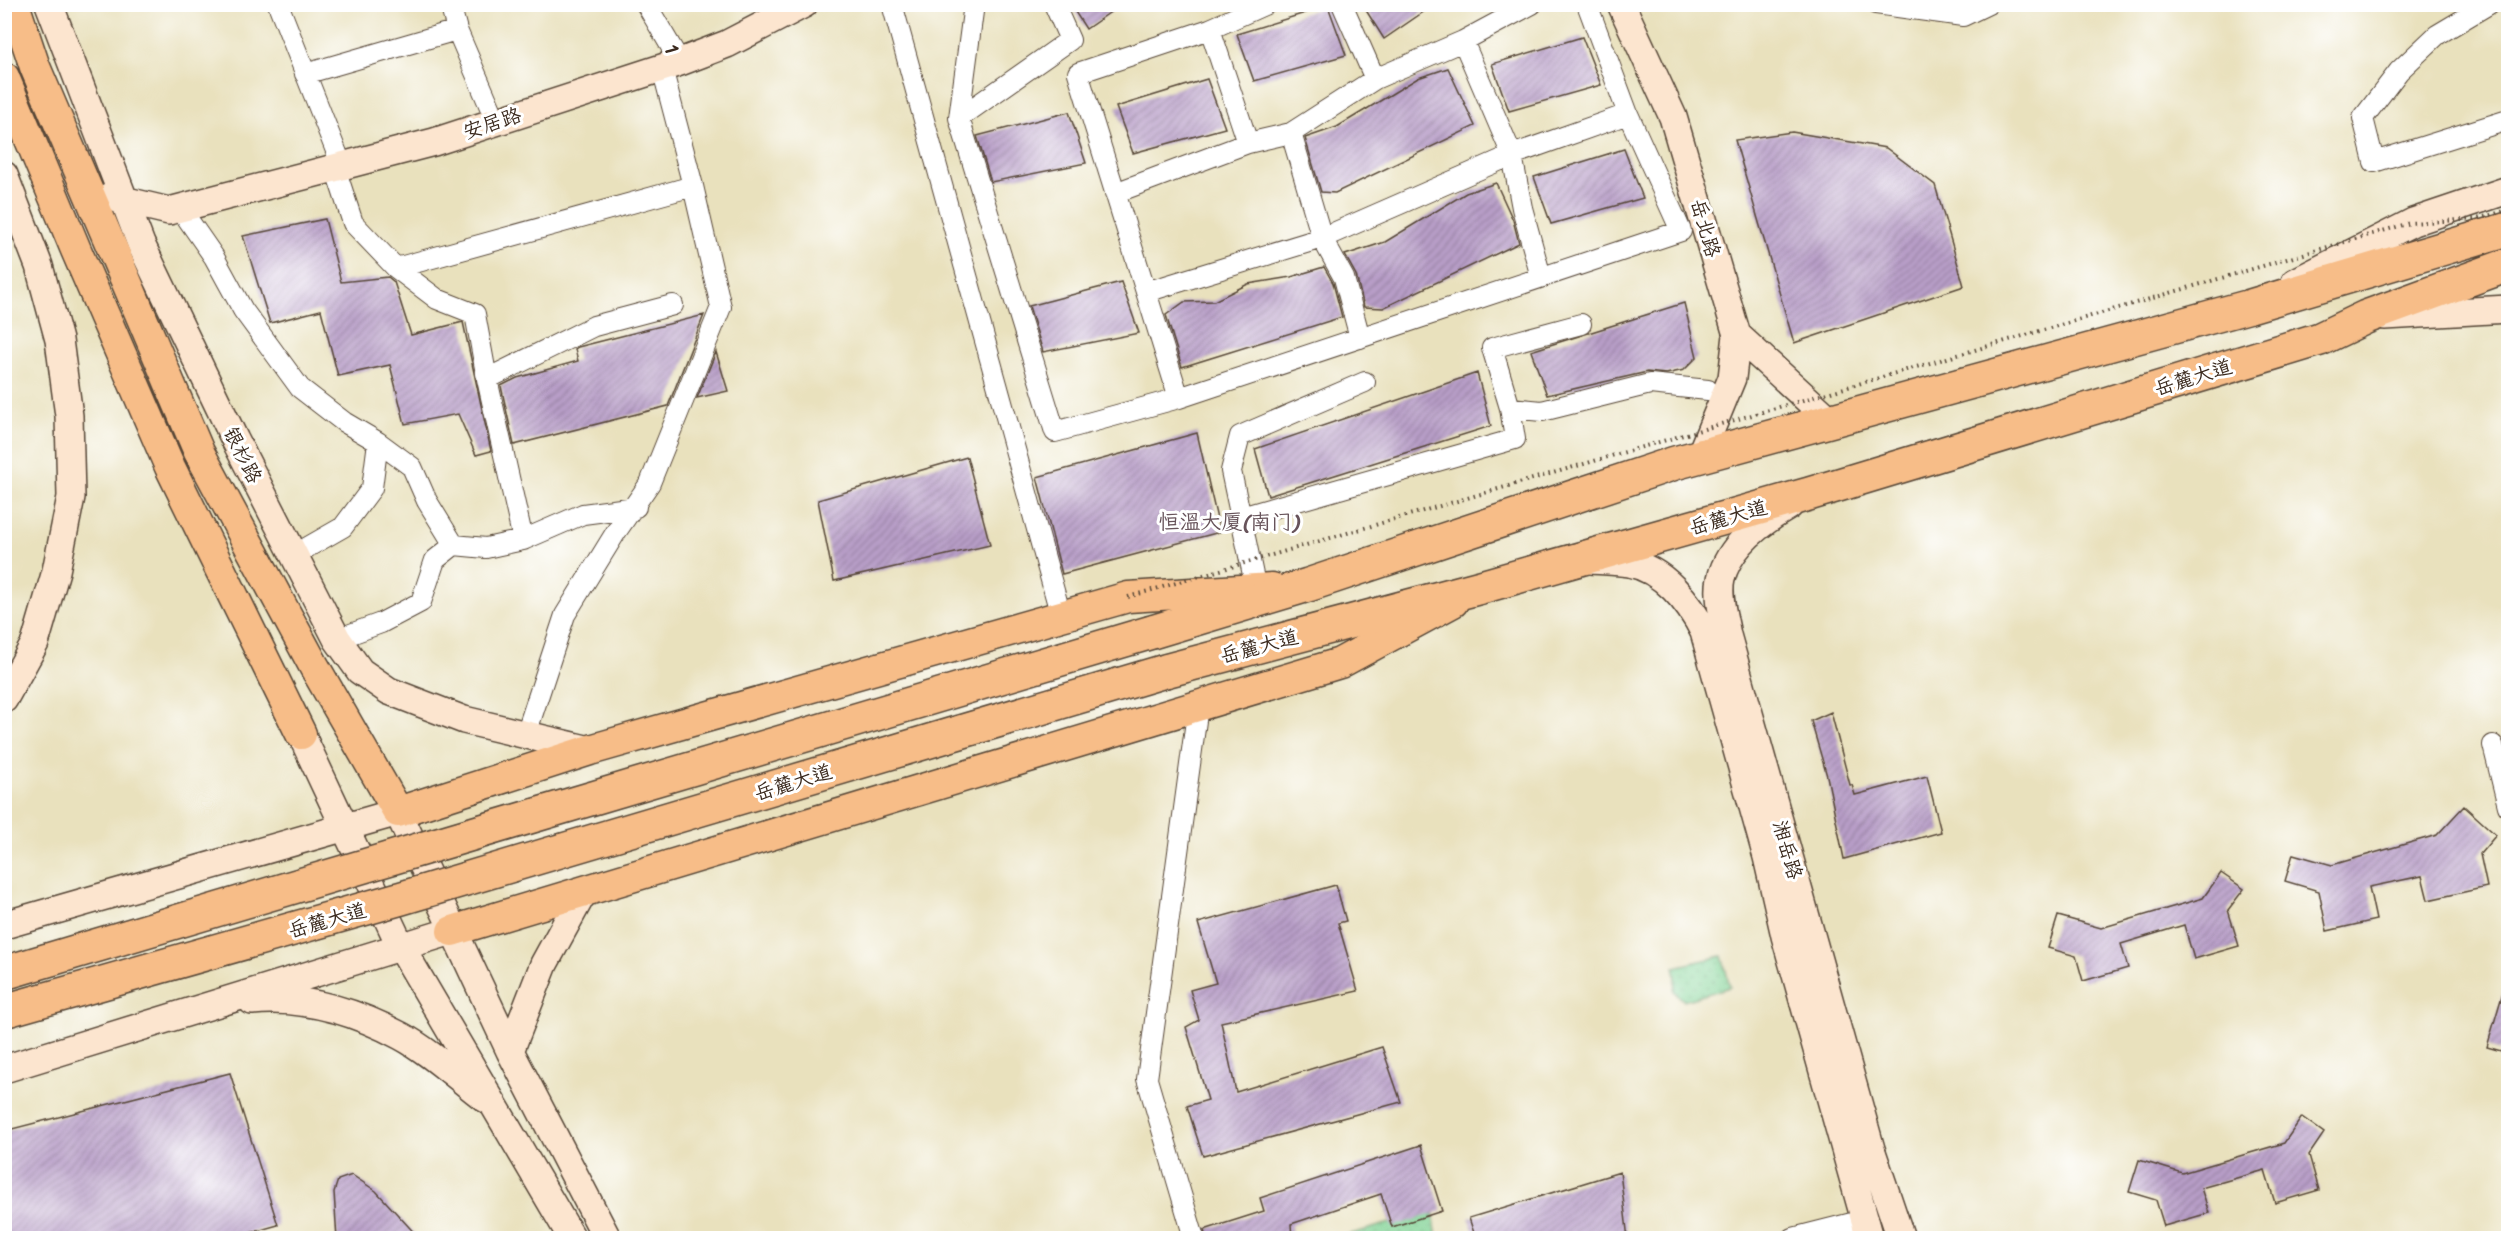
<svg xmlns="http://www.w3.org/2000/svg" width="2513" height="1243" viewBox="0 0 2513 1243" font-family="Sriracha,'LXGW WenKai TC',sans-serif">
<defs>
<pattern id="grass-dots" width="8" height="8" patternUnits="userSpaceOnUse" patternTransform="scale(1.5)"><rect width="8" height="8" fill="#7fd293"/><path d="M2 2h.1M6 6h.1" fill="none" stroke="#6fb47e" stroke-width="1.8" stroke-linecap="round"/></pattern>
<pattern id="building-hatch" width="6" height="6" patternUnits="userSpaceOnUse" patternTransform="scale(1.5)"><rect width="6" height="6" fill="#b89ec8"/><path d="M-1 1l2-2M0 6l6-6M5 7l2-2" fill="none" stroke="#9781a2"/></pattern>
</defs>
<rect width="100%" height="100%" fill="#fff"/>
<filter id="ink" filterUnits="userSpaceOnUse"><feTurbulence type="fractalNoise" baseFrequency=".0167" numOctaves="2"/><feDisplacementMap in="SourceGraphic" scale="12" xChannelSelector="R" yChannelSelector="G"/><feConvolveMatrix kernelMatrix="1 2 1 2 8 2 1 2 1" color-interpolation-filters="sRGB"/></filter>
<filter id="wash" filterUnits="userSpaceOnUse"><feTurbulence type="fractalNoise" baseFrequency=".008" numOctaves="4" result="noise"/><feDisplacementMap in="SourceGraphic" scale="24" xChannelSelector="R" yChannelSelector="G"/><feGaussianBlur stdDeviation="1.35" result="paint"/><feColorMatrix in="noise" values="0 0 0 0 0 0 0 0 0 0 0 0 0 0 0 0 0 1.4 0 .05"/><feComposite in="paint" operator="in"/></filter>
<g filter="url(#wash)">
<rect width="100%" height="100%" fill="#e9e1bd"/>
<path fill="url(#grass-dots)" stroke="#5d7e58" stroke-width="1.5" d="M1722 956 1730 987 1684 1001 1674 991 1676 976 1674 967Z
M1433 1211 1437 1238H1337Z"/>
<g id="blocks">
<path fill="url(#building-hatch)" d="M1070 4H1122L1086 29Z
M1362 4H1435L1384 39Z
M1328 6 1346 55 1254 81 1237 34Z
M1582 37 1601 85 1509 111 1492 64Z
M1448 68 1475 126 1335 193 1321 192 1305 138 1337 127 1418 78Z
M1207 79 1225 128 1133 153 1116 107Z
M1069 112 1086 163 991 182 977 136Z
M1792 132 1886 148 1935 185 1964 286 1794 343 1735 140Z
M1624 149 1643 198 1551 224 1534 177Z
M1496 183 1513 220 1519 243 1383 308 1364 307 1356 275 1345 255 1385 242 1466 193Z
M325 219 341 282 388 277 394 282 411 335 463 322 491 451 476 455 458 414 405 424 390 365 338 376 321 310 270 323 243 236Z
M1324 267 1333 283 1342 317 1182 367 1166 315 1184 302 1214 301 1248 284 1291 277Z
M1121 282 1139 333 1043 352 1029 306Z
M1684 303 1697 357 1684 370 1666 374 1647 372 1547 395 1531 351Z
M704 315 668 406 514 445 501 386 517 378 578 361 575 349 578 347Z
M716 352 728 391 697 398Z
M1477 373 1491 426 1268 496 1255 449Z
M1197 433 1220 532 1062 574 1037 477Z
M967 457 990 545 834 581 818 500Z
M1831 712 1850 785H1852L1855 795 1927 776 1941 832 1844 859 1827 776 1811 721Z
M2464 806 2496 835 2480 854 2487 887 2428 900 2422 876 2369 887 2376 920 2327 931 2319 891 2285 881 2293 854 2332 865 2437 835Z
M2221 873 2244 889 2228 910 2239 946 2194 959 2184 925 2121 944 2128 968 2083 981 2076 956 2048 948 2058 916 2101 928 2203 898Z
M1336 885 1346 921 1338 923 1358 991 1221 1022 1236 1092 1382 1047 1401 1102 1203 1156 1187 1106 1208 1100 1186 1027 1199 1020 1190 990 1216 983 1198 923Z
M2504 989H2508V1053L2487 1047Z
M230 1073 278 1225 228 1239H4V1131Z
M2302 1117 2324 1133 2309 1155 2319 1190 2275 1203 2265 1170 2201 1188 2209 1213 2164 1226 2156 1200 2129 1192 2139 1160 2182 1173 2284 1143Z
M1421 1145 1442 1211 1392 1227 1381 1194 1291 1224 1292 1239H1206L1204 1230 1264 1211 1260 1198Z
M1620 1172 1628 1239H1476L1469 1218Z
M352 1175 376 1191 420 1239H337L334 1192 338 1180Z"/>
</g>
</g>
<g filter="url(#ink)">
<use href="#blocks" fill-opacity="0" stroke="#554536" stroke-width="1.5"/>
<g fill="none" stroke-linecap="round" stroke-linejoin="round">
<g stroke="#554536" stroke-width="22">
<path id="street" d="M278 4 342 166
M450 4 457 30 496 121
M646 4 680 62
M892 4 1061 616
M974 4 959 118 1055 432 1179 398 1681 231 1628 114 1587 4
M1342 4 1375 79
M1876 4 1963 16 1988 4
M2489 4 2437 35 2399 71 2363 118 2374 162 2508 120
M1210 29 1266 4
M305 74 457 30
M959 118 1070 40 1054 4
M335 168 353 223 396 268 437 299 475 314 487 379 523 540
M1115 193 1248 143 1291 133 1375 79 1463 41 1532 4
M180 208 214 257 243 310 300 388 344 422 378 442 372 488 343 527 294 555
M396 268 693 186 662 68
M1541 277 1522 208 1512 155 1628 114
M1146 292 1322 238 1291 133
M1360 338 1344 278 1322 238 1512 155 1463 41
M487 379 594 326 673 305
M1179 398 1078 73 1210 29 1248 143
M1510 408 1542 411 1650 384 1708 390
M378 442 412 467 427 501 454 545 486 548 523 540 583 514 636 507
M1241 517 1515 439 1510 408 1492 348 1581 324
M1256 589 1231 471 1240 436 1365 382
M337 639 381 623 421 602 435 560 454 545
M526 734 565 615 616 532 650 483 721 307 693 186
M2493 745 2508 806
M1194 1238 1147 1079 1198 706
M1793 1238 1864 1220"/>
</g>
<g stroke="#554536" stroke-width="30">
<path id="secondary" d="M49 4 141 244 235 440 337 639 360 671 389 691 464 720 590 750
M1621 4 1673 117 1737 335 1732 378 1700 456
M4 175 39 266 59 340 69 416 71 497 56 571 35 643 4 699
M110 197 169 211 434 142 680 62 727 44 804 4
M2295 282 2413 222 2508 190
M2385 316 2508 309
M1737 335 1830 420
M1789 506C1761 522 1729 545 1721 579 1717 596 1724 618 1727 635L1871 1149 1901 1238
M1591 560C1604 561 1617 561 1629 563 1663 569 1690 603 1704 632L1767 857 1785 936 1870 1238
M301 734 401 947 572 1238
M4 925 398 812 510 1051 607 1238
M252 1001C304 996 356 1012 401 1036 431 1052 459 1079 486 1099
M510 1051 544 964 584 891
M4 1069 452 931"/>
</g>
<g stroke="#554536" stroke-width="33">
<path id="primary" d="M14 4 35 67 199 452 314 666 398 812 590 750 1128 597 1272 588
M4 77 76 250 170 467 301 734
M452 931 1340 663 1453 602"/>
</g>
<g stroke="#554536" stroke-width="36">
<path id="highway" d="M1152 632 1308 585 1675 463 2247 307 2508 229
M1165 671 1481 587 1809 494 2320 339 2366 317 2508 265"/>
</g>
<use href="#street" stroke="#fff" stroke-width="20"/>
<use href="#secondary" stroke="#fce5cf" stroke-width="27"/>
<use href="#primary" stroke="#f7bd88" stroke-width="30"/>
<use href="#highway" stroke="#f7bd88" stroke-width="33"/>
<g stroke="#554536" stroke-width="36" stroke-linecap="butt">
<path id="highway-bridge" d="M4 973 1152 632
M4 1011 402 898 1165 671"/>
</g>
<path stroke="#554536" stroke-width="4" stroke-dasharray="1.5 4.5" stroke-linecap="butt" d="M1128 597 2410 223 2477 219 2508 210"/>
<use href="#highway-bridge" stroke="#f7bd88" stroke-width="33"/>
</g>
</g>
<g text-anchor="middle" stroke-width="6" stroke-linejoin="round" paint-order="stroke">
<g font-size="20" fill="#3b2a1e" stroke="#fff">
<text transform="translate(672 49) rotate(60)" y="7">1</text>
<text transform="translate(492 123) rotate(-18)" y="7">安居路</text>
<text transform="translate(1706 228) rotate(74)" y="7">岳北路</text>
<text transform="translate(2193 377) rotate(-17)" y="7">岳麓大道</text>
<text transform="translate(243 455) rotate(63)" y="7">银杉路</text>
<text transform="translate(1728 517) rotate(-16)" y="7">岳麓大道</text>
<text transform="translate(1259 646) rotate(-15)" y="7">岳麓大道</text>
<text transform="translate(793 782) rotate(-17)" y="7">岳麓大道</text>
<text transform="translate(1788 850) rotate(74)" y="7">湘岳路</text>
<text transform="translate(327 920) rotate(-16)" y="7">岳麓大道</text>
</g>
<g font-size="21" fill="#67535a" stroke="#fff">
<text x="1229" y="529">恒温大厦(南门)</text>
</g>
</g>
<rect width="2513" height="1243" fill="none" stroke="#fff" stroke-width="24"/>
</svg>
